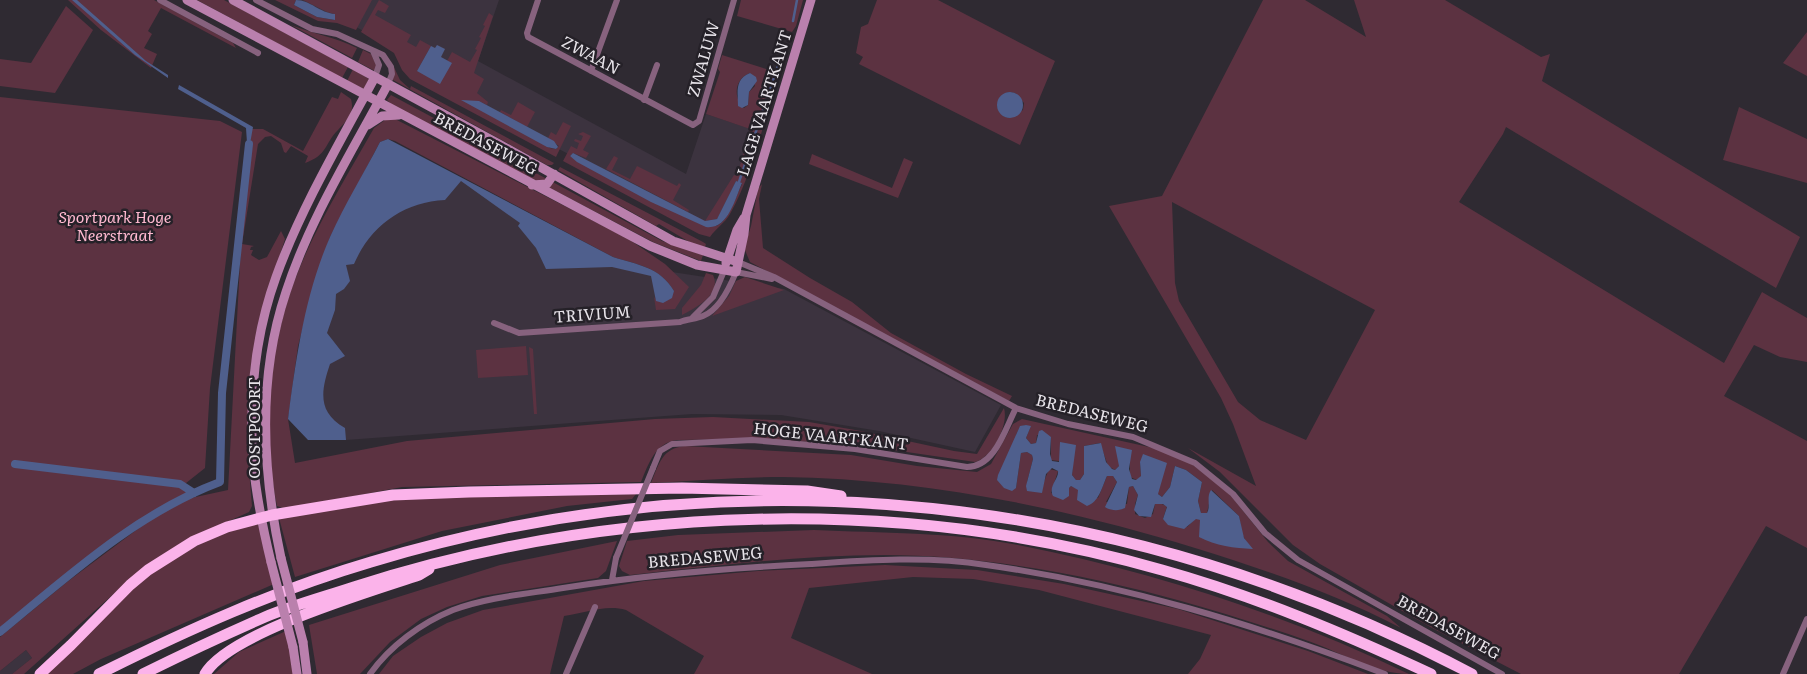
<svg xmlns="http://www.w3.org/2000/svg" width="1807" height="674" viewBox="0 0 1807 674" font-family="Literata,serif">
<rect width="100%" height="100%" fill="#2f2a32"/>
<path fill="#3c333f" d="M292 0H499L478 61 686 174 706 114 751 129 726 212 709 224 658 202 469 101 461 100 407 70 398 50 338 17Z
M399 148 626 265 784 289 1001 405 975 452 879 431 781 415 692 414 346 440H308L334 265Z
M26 650 32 658 12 674H0V671Z"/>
<path fill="#5c3241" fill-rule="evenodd" d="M68 0H154L233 43 236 48 161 8 148 31 152 34 144 48 157 54 151 68 101 30Z
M197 0H224L348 67 342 78Z
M275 0H296L294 5 317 17 335 20 334 14 327 12 303 0H372L356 30 337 23 318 21Z
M379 0 389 6 385 13 378 10 375 15 411 35 407 42 416 47 420 40 431 46 417 71 451 63 447 61 452 52 470 62 477 50 475 49 481 38 479 37 485 26 483 25 489 13 493 16 474 73 484 79 477 93 488 102 487 105 479 101 550 148 556 149 559 146 548 138 551 132 556 135 563 122 571 126 556 157 410 79 402 70 394 53 361 32Z
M741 0H803L796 26 792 32 737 16Z
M877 0H938L1055 61 1020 145 859 64 863 57 856 53 861 27 868 24ZM1008 92 1015 93 1024 103 1023 110 1009 118 1003 116 997 107 1000 97Z
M1263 0H1305L1366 37 1354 0H1445L1541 57 1550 54 1542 81 1800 237 1776 288 1506 127 1503 134 1459 202 1724 363 1762 292 1807 318V362L1780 357 1754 345 1724 396 1807 441V548L1766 526 1679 674H1521L1434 629 1320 564 1293 545 1220 472 1188 448 1256 486 1233 424 1221 398 1109 206 1162 196ZM1172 202 1375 310 1306 440 1260 420 1238 402 1179 301 1175 283Z
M66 6 93 30 55 93 0 86V59L31 63Z
M291 25C313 34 335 37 357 48L352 58Z
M1807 32V76L1783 63Z
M363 50 371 54 377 67 375 71 358 62Z
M722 55 779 73C764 119 754 171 730 214 725 223 716 228 710 237L699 234 563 161 571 146 577 149 579 143 574 141 575 139 581 141 583 136 578 134 583 132 591 136 583 150 589 153 586 158 573 153 570 156 716 226C730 220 735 197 742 184L736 181 717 219 705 221 734 175 737 176 750 129 706 114 720 72 718 69ZM750 73 755 86 749 92 748 105 744 108C733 98 734 79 750 73Z
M391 61 400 80 410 89 411 86 554 163 552 165H547L393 80Z
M353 69 369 79 364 89 347 81Z
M341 92 351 99C355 114 347 120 338 130 324 144 328 155 305 163L308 156 291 146 286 153 284 152 281 143 271 136 265 137 258 144 242 244 254 246 251 247 250 250H253L251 255 259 260 267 257 281 231 285 239 258 324 250 373 248 458 252 506 249 512 189 539 128 581 24 674H12L32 658 26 650 0 671V637L67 582 159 513 191 498 228 490 241 244 251 145 250 129H263L303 151 332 97 338 99Z
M391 95 662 241 703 255 701 261 653 242 392 105 387 100Z
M0 97 220 121 242 132 210 388 205 468 181 487 187 491 188 496 156 510 99 553 97 550 0 628Z
M518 102 535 112 527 127 500 112 501 110 511 115Z
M1739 107 1807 139V183L1723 160Z
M395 119 627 238 665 264 689 287 675 309 656 310 654 297 657 301 674 291C660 267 638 265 613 257L395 141 388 139 380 142 330 237 311 296 298 346 288 419 295 463 407 441 655 419 713 417 809 422 861 431 954 451 977 454 1004 408C1009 425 992 458 975 462L852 444 750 439 677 440C655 443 649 463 641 482L402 487 286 509 277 506C264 442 267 375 284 313 302 247 341 187 374 128L385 120Z
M812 154 892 188 904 158 913 162 898 198 809 164Z
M614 156 618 158 612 170 630 179 637 166 677 186 679 183 681 185 673 200 689 210 688 212 606 169Z
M560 167 703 242 706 244 705 247 696 246 659 224 656 226 558 170Z
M762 184 759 199 763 248 810 278 852 302 891 333 966 374 1012 396 1009 401 750 262 744 248 751 226 758 189Z
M706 273 713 275C722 294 696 308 682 315V308L701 285Z
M745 277 784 290 712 316 729 296 736 281Z
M526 346 528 375 478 378 476 350Z
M529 347 533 349 537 414H534Z
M1022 419 1158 449 1193 465 1227 491 1268 542 1288 561 1387 616 1401 628C1336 594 1266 570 1195 548 1062 507 923 479 783 477 739 477 695 481 651 483 659 464 662 448 685 446L851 455 917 466 977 472 991 464 1013 424ZM1026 425 1030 428 1026 438 1031 444 1036 443 1037 435 1051 437V460L1073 463 1072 475 1076 480H1080L1084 474V446L1100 443 1108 466 1115 470 1119 466 1130 463V477L1137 480 1141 476 1140 462 1158 489V494L1162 497 1170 487 1175 466 1186 470 1202 482 1198 501 1201 513H1207L1212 490 1239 516 1242 534 1248 545 1201 528 1200 520 1196 518 1187 527 1163 519 1167 506 1159 503 1155 504 1153 514 1145 518 1135 514V504L1138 495 1133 486 1129 487 1127 504 1106 502 1117 482 1113 476H1107L1098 498 1071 486 1069 488V496L1051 493 1058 471 1049 469 1043 484 1027 482 1033 459 1032 455 1027 452 1021 453 1016 488V435L1020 427Z
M636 494 632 499 567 506 442 531 295 577 279 518 396 498Z
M258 523 274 584 101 659 73 674H43L119 600 159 566 215 536Z
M814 530C881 533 951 532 1018 545 1154 572 1284 614 1409 674 1375 674 1342 653 1311 642 1268 627 1224 613 1181 601 1090 575 980 555 885 555 800 555 714 566 630 575L622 571 619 566 627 541 678 535Z
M617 541 606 571 598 578 482 596 447 607 421 619 390 642 360 674H317L309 625 500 565Z
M885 565 977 570 1064 584 1178 609 1308 651 1368 674H1188L1200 659 1211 635 1039 590 973 579 913 577 809 588 791 638 872 674H694L704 656 626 610C606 604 585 613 564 616L550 674H379L393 656 421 637 447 623 483 610 644 581 758 571Z
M286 631 294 674H214L239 652Z"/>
<path fill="#4f5f8d" d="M72 0H77L146 61 168 75V78L135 55Z
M296 0C310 0 320 13 335 14V20L317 17 294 5Z
M437 45 445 49 441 57 452 63 440 84 417 71 431 46 435 48Z
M750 73 756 77 757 81 749 92 748 105 742 108 738 106C738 94 734 79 750 73Z
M179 85 253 127 250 144 247 143 246 128 178 89Z
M997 105a13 13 0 1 1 26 0a13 13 0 1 1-26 0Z
M461 100 479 101 554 141 558 147 556 149 547 147Z
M388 139 613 257C638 265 660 267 674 291L672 298 663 303 656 301 651 276 612 267 546 269 536 248 518 226 520 223 461 181 445 200C404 202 371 225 354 264L346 265 350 281 344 289 336 294 335 310 327 333 345 356 330 364C321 391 317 412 345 428L346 440H308L288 419C296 358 305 294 330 237 345 204 364 173 380 142Z
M573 153 705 221 717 219 736 181 742 183C735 199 728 230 706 227L651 202 577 162 570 156Z
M1026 425 1031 426 1026 438 1031 444 1036 443 1039 431 1042 430 1051 437 1050 454 1052 461 1059 462 1060 442 1076 445 1072 475 1076 480H1080L1084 474V446L1101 443 1106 462 1112 469 1115 470 1119 466 1115 446 1132 450 1129 469 1132 479 1136 480 1141 476 1140 462 1143 454 1167 463 1158 494 1162 497 1170 487 1175 466 1186 470 1202 482 1198 501 1201 513H1207C1211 506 1206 497 1211 490L1239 516 1244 538 1253 549C1234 548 1216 546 1199 537L1200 520 1196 519 1184 529 1168 525 1163 519 1167 507 1163 504H1155L1151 517 1139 516 1134 510 1138 495 1133 486 1129 487 1125 508C1119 511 1111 511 1105 507L1117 482 1113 476H1107C1102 487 1099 502 1087 506L1077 500 1078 490 1071 486 1069 488V496L1063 500 1053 496C1048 486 1059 479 1058 471L1052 468 1046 474 1042 493 1027 491 1026 486 1033 459 1032 455 1027 452 1021 453 1016 488 1012 491 1004 488 997 480 998 475 1020 426Z"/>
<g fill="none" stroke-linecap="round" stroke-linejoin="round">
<path stroke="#4f5f8d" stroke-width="2.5" d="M793 21 797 0
M739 182 778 66"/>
<path stroke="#4f5f8d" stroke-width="8" d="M15 464 180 484 194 493
M0 632C68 576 137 513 220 482L222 393 249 144"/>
<path stroke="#87627e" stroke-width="6" d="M160 0 258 53
M256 0 312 29 337 34 383 55 391 67 392 74 388 84
M538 0 527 33 528 37 693 125 699 121 734 0
M373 51 379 65 375 77
M591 71 617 0
M644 100 657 65
M738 262 774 277 1016 408 1068 424 1133 437 1195 463 1233 494 1265 533 1298 560 1502 674
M693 317 713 297 724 271
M494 323 519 333 680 322C687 319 696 319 703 316 719 310 730 287 736 272L772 279
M653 468 660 451 672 444 752 440 855 449 967 467C995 467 1005 429 1016 408
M612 580 616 558
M370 674C390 646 421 623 453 610 488 597 526 594 563 588 645 575 728 568 811 564 870 560 928 556 986 565 1123 584 1256 625 1385 674
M566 674 595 607
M1783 674 1807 619"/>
<path stroke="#ba80ad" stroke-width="9" d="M187 0 650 246 697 265 736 272 744 234 746 215 811 0
M233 0 499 144 673 241 738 262
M368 125 382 116 399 115
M532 185 547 184 554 174
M726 263 737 230 744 218
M281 558C262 470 257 378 286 292 310 218 352 152 388 84
M271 562C263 529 256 495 253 461 249 400 255 335 276 277 300 210 341 140 375 77
M303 642 307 674
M293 647 297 674"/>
<path stroke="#fbb3ea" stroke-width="11" d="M40 674 71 645 130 585 148 570 194 541 227 527 272 515 393 495 469 492 682 488 807 491 841 496
M99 674C187 630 276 590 371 562 741 450 1131 494 1472 674
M143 674C183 654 224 635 265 617 294 605 324 597 354 587 612 504 900 495 1162 570 1255 596 1343 633 1431 674
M205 674C228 633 372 591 419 575L429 569"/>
<path stroke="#87627e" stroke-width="6" d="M616 558 653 468"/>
<path stroke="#ba80ad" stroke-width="9" d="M281 558 303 642
M271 562 293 647"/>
</g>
<g text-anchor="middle" stroke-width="5" stroke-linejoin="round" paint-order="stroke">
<g font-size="16" fill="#e7e3e9" stroke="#252128">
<text transform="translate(591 55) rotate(28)" y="6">ZWAAN</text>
<text transform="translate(703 59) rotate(-74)" y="6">ZWALUW</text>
<text transform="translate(764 103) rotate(-73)" y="6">LAGE VAARTKANT</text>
<text transform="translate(486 143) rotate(28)" y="6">BREDASEWEG</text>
<text transform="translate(592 314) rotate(-4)" y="6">TRIVIUM</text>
<text transform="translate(1092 413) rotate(14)" y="6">BREDASEWEG</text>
<text transform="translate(254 428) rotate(-90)" y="6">OOSTPOORT</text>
<text transform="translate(831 436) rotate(6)" y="6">HOGE VAARTKANT</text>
<text transform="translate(705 557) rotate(-5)" y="6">BREDASEWEG</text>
<text transform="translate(1449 627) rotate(29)" y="6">BREDASEWEG</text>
</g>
<g font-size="16" font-style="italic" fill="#ffb9d0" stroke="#252128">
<text x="115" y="223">Sportpark Hoge<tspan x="115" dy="18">Neerstraat</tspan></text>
</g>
</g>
</svg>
